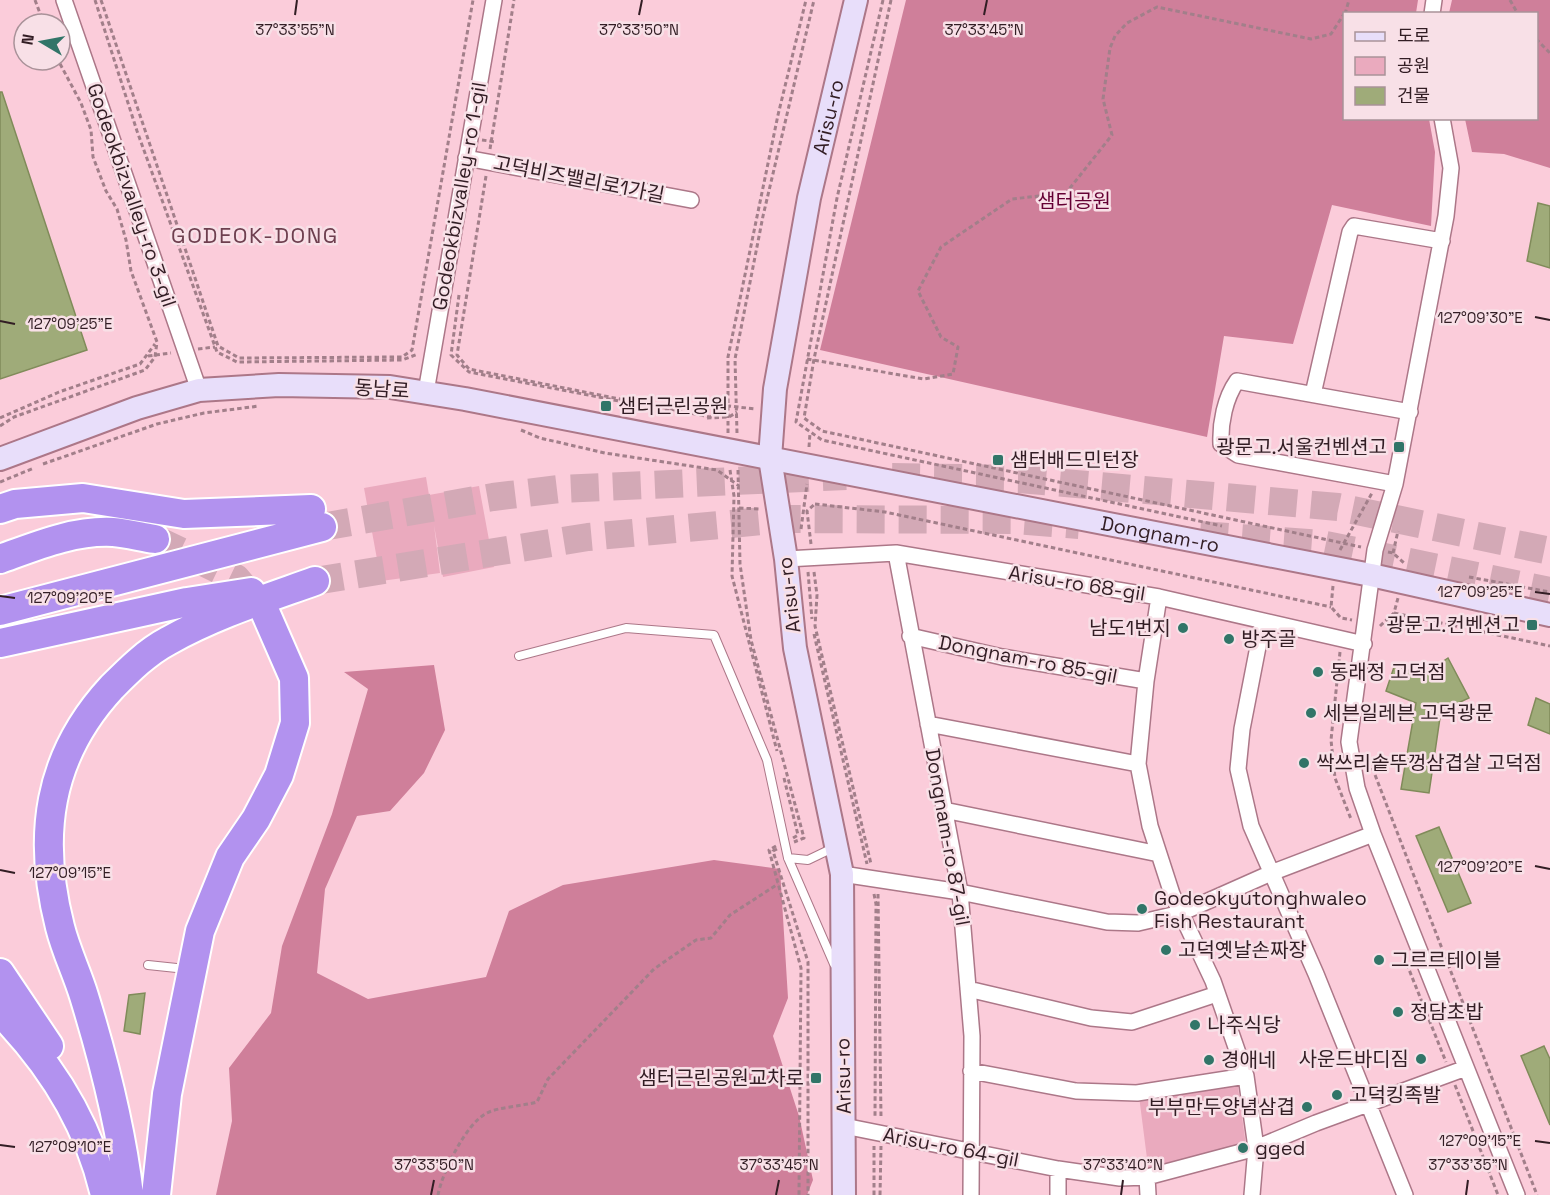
<svg xmlns="http://www.w3.org/2000/svg" width="1550" height="1195" viewBox="0 0 1550 1195" font-family="'Space Grotesk','Noto Sans KR',sans-serif">
<rect width="100%" height="100%" fill="#fbccda"/>
<path fill="#eaaabe" d="M426 477 429 495 479 486 494 567 443 577 434 525 440 573 381 581 364 488Z
M1237 1080 1247 1153 1149 1174 1139 1096Z"/>
<path fill="#cf7f9a" d="M906 0H1418L1416 13 1344 14V118L1429 119 1435 152 1431 226 1332 205 1293 344 1224 336 1207 437 820 350Z
M1452 0H1550V168L1504 154 1472 152 1465 119 1536 118V14L1449 13Z
M434 665 445 730 424 773 390 811 357 816 325 889 317 973 368 999 486 977 509 911 563 885 714 860 780 869 788 998 773 1036 799 1116 813 1180 807 1195H216L232 1121 229 1068 271 1013 282 946 332 814 368 689 344 672Z"/>
<path fill="#9fab79" stroke="#808b5a" stroke-width="1.5" d="M0 92H2L87 350 0 379Z
M1538 203 1550 206V268L1527 261Z
M1448 658 1469 698 1441 711 1429 793 1401 789 1416 703 1386 691 1395 664 1421 676Z
M1536 698 1550 704V734L1528 725Z
M1439 827 1471 903 1448 912 1416 836Z
M145 993 140 1034 124 1031 129 995Z
M1544 1046 1550 1059V1125L1521 1056Z"/>
<g fill="none" stroke-linecap="round" stroke-linejoin="round">
<path stroke="#d3a9b6" stroke-width="28" stroke-dasharray="28 14" stroke-linecap="butt" d="M892 477 1019 479 1338 507 1550 551
M322 527 493 497 559 489 846 476
M1200 535 1321 544 1550 591
M155 539 236 578 263 610
M315 581 588 537 785 519 1013 520 1079 525"/>
<g stroke="#ac7788" stroke-width="10">
<path id="lane" d="M519 656 626 628 714 635 767 760 788 858 834 964
M788 858 808 860 835 847
M148 965 186 969"/>
</g>
<g stroke="#ac7788" stroke-width="18">
<path id="street" d="M64 0 199 390
M1432 14 1434 0
M1442 118 1451 168 1446 216 1395 484 1375 550 1349 742 1357 788 1373 834 1517 1195
M466 158 691 200
M426 392 494 0
M1313 394 1350 232 1354 226 1442 241
M1395 484 1238 455 1221 444C1220 423 1225 398 1237 381L1410 412
M896 553 960 892 972 1036 971 1195
M786 559 896 553 1159 597 1364 644
M1159 597 1146 681 1138 764 1150 826 1172 894 1213 981 1246 1076 1256 1148 1252 1195
M1263 621 1242 729 1238 769 1251 826 1316 974 1405 1195
M910 636 1002 657 1146 681
M928 724 1138 764
M944 810 1159 854
M842 874 960 892 1107 922 1138 923 1181 913 1271 873 1373 834
M968 989 1091 1018 1132 1022 1217 994
M971 1071 1076 1091 1137 1093 1246 1076
M844 1126 1058 1169 1120 1178 1147 1177 1256 1148 1316 1123 1466 1068
M1058 1169V1195
M1147 1177 1148 1195"/>
</g>
<g stroke="#ac7788" stroke-width="26">
<g id="secondary">
<path id="s1" d="M0 459 137 408 199 390 279 385 390 387 465 399 1371 575 1550 615"/>
<path id="s2" d="M844 1195 842 874 795 648 786 559 770 458 775 389 809 198 856 0"/>
</g>
</g>
<g stroke="#fff" stroke-width="32">
<path id="highway" d="M0 509 15 504 83 498 184 514 311 509
M0 559C36 546 74 530 113 532 127 533 141 537 155 539
M0 611 322 527
M0 643 187 602 251 592
M0 973 49 1046
M0 1012C50 1063 89 1125 105 1195
M129 1195C121 1127 104 1061 84 996 77 973 66 951 60 927 37 837 47 757 112 687 129 670 147 652 168 641 214 615 265 599 315 581
M156 1195 167 1094 200 931 230 857 256 819 279 775 295 723 294 678 266 614"/>
</g>
<path stroke="#a27f8a" stroke-width="3" stroke-dasharray="4.5 3" stroke-linecap="butt" d="M35 0 44 24
M95 0 137 131 217 352 237 362 402 360 418 354
M101 0 218 346 239 358 402 357 412 350 473 0
M883 0 837 198 796 422 822 440 1222 526
M891 0 814 359 804 418 822 431 1361 547
M1510 0 1518 14
M1345 14 1349 0
M1536 39 1550 53
M482 140 496 142
M490 149 514 0
M486 176 457 355 469 369 710 417 729 406 756 409
M459 295 451 355 469 372 671 411
M198 349 215 347
M148 356 171 353
M807 359 924 379 953 374 958 347 941 337 918 291 941 247 1012 199 1066 193 1112 135 1103 99 1110 48 1115 36 1127 23 1157 7 1311 39 1331 34 1344 14
M0 418 59 392 140 364 155 344
M707 418 729 417 737 412
M0 426 14 417 145 370 155 357 157 342 131 271 126 240 117 209 106 191 93 157 91 130 81 103 58 60
M521 430 540 438 605 453 717 470 739 486
M728 433V357L778 115 806 0
M737 433 735 359 763 216 814 0
M809 447 810 433
M43 464 157 424 204 413 259 406
M730 470 734 496 732 576 777 751
M738 470 740 564 751 640 804 838 794 842
M0 482 34 468
M815 504 885 512 1331 607
M739 508 759 509
M801 529 807 484
M811 544 807 511 815 504
M1340 550 1372 493
M1388 552 1393 553 1404 563
M1393 553 1398 531
M808 572 812 619
M814 572 817 595 815 626 871 864
M1469 577 1550 592
M1333 586 1331 607 1341 618 1352 620
M1394 613 1550 646
M1380 626 1394 613 1398 598
M814 634 867 864
M1340 652 1331 740 1335 778 1351 819
M1367 754 1537 1195
M784 778 798 835 793 838
M776 846 769 850 801 968 799 1195
M777 849 773 851 808 962V1195
M874 894 876 904 875 1118
M878 894 881 1118
M1404 957 1446 1062
M1455 1085 1498 1195
M438 1195C442 1173 466 1123 487 1113 498 1107 524 1106 537 1102L548 1079 654 969 696 940 711 938 730 915 778 884
M874 1195V1146
M880 1195 881 1146"/>
<use href="#lane" stroke="#fff" stroke-width="8"/>
<use href="#street" stroke="#fff" stroke-width="15"/>
<use href="#secondary" stroke="#e8defa" stroke-width="22"/>
<use href="#highway" stroke="#b292ef" stroke-width="28"/>
</g>
<path fill="none" stroke="#321d24" stroke-width="2" d="M295 15 297 0M639 15 642 0M984 15 987 0M1535 317 1550 320M0 321 15 324M1535 592 1550 594M0 596 15 598M1535 866 1550 869M0 870 15 873M1535 1141 1550 1143M0 1145 15 1147M431 1195 434 1180M776 1195 779 1180M1121 1195 1123 1180M1466 1195 1468 1180"/>
<g fill="#317568" stroke="#f8e0e7" stroke-width="2">
<rect x="600" y="400" width="12" height="12" rx="3"/>
<rect x="1393" y="441" width="12" height="12" rx="3"/>
<rect x="992" y="454" width="12" height="12" rx="3"/>
<rect x="1526" y="619" width="12" height="12" rx="3"/>
<circle cx="1183" cy="628" r="6"/>
<circle cx="1229" cy="639" r="6"/>
<circle cx="1318" cy="672" r="6"/>
<circle cx="1311" cy="713" r="6"/>
<circle cx="1304" cy="763" r="6"/>
<circle cx="1142" cy="909" r="6"/>
<circle cx="1166" cy="950" r="6"/>
<circle cx="1379" cy="960" r="6"/>
<circle cx="1398" cy="1012" r="6"/>
<circle cx="1195" cy="1025" r="6"/>
<circle cx="1421" cy="1059" r="6"/>
<circle cx="1209" cy="1060" r="6"/>
<rect x="810" y="1072" width="12" height="12" rx="3"/>
<circle cx="1337" cy="1095" r="6"/>
<circle cx="1307" cy="1107" r="6"/>
<circle cx="1243" cy="1148" r="6"/>
</g>
<g text-anchor="middle" stroke-width="5" stroke-linejoin="round" paint-order="stroke">
<g font-size="20" fill="#321d24" stroke="#f8e0e7">
<text dy="7" stroke="none"><textPath href="#s2" startOffset="1090">Arisu-ro</textPath></text>
<text transform="translate(579 179) rotate(11)" y="7">고덕비즈밸리로1가길</text>
<text transform="translate(132 195) rotate(71)" y="7">Godeokbizvalley-ro 3-gil</text>
<text transform="translate(459 196) rotate(-80)" y="7">Godeokbizvalley-ro 1-gil</text>
<text transform="translate(382 389) rotate(4)" y="7">동남로</text>
<text dy="7" stroke="none"><textPath href="#s1" startOffset="1186">Dongnam-ro</textPath></text>
<text transform="translate(1077 583) rotate(9)" y="7">Arisu-ro 68-gil</text>
<text transform="translate(789 595) rotate(-97)" y="7">Arisu-ro</text>
<text transform="translate(1028 659) rotate(11)" y="7">Dongnam-ro 85-gil</text>
<text transform="translate(948 837) rotate(80)" y="7">Dongnam-ro 87-gil</text>
<text transform="translate(843 1076) rotate(-91)" y="7">Arisu-ro</text>
<text transform="translate(951 1147) rotate(11)" y="7">Arisu-ro 64-gil</text>
</g>
<g font-size="20" fill="#650034" stroke="#f8e0e7">
<text x="1074" y="208">샘터공원</text>
</g>
<g font-size="20" fill="#321d24" stroke="#f8e0e7" text-anchor="start">
<text x="618" y="413">샘터근린공원</text>
<text x="1387" y="454" text-anchor="end">광문고.서울컨벤션고</text>
<text x="1010" y="467">샘터배드민턴장</text>
<text x="1520" y="632" text-anchor="end">광문고.컨벤션고</text>
<text x="1171" y="635" text-anchor="end">남도1번지</text>
<text x="1241" y="646">방주골</text>
<text x="1330" y="679">동래정 고덕점</text>
<text x="1323" y="720">세븐일레븐 고덕광문</text>
<text x="1316" y="770">싹쓰리솥뚜껑삼겹살 고덕점</text>
<text x="1154" y="905">Godeokyutonghwaleo<tspan x="1154" dy="23">Fish Restaurant</tspan></text>
<text x="1178" y="957">고덕옛날손짜장</text>
<text x="1391" y="967">그르르테이블</text>
<text x="1410" y="1019">정담초밥</text>
<text x="1207" y="1032">나주식당</text>
<text x="1409" y="1066" text-anchor="end">사운드바디짐</text>
<text x="1221" y="1067">경애네</text>
<text x="804" y="1085" text-anchor="end">샘터근린공원교차로</text>
<text x="1349" y="1102">고덕킹족발</text>
<text x="1295" y="1114" text-anchor="end">부부만두양념삼겹</text>
<text x="1255" y="1155">gged</text>
</g>
<g font-size="22" letter-spacing="1.5" fill="#6e3f4f" stroke="#f8e0e7">
<text x="255" y="243">GODEOK-DONG</text>
</g>
</g>
<g font-size="15" text-anchor="middle" fill="#321d24" stroke="#f8e0e7" stroke-width="5" stroke-linejoin="round" paint-order="stroke">
<text x="295" y="35">37°33'55"N</text>
<text x="639" y="35">37°33'50"N</text>
<text x="984" y="35">37°33'45"N</text>
<text x="1480" y="323">127°09'30"E</text>
<text x="70" y="329">127°09'25"E</text>
<text x="1480" y="597">127°09'25"E</text>
<text x="70" y="603">127°09'20"E</text>
<text x="1480" y="872">127°09'20"E</text>
<text x="70" y="878">127°09'15"E</text>
<text x="1480" y="1146">127°09'15"E</text>
<text x="70" y="1152">127°09'10"E</text>
<text x="434" y="1170">37°33'50"N</text>
<text x="779" y="1170">37°33'45"N</text>
<text x="1123" y="1170">37°33'40"N</text>
<text x="1468" y="1170">37°33'35"N</text>
</g>
<rect x="1343" y="12" width="195" height="108" fill="#f8e0e7" stroke="#a99299" stroke-width="1.5"/>
<rect x="1355" y="32" width="30" height="9" fill="#e8defa" stroke="#a99299" stroke-width="1.5"/>
<text x="1397" y="42" font-size="18" fill="#321d24">도로</text>
<rect x="1355" y="57" width="30" height="18" fill="#eaaabe" stroke="#a99299" stroke-width="1.5"/>
<text x="1397" y="72" font-size="18" fill="#321d24">공원</text>
<rect x="1355" y="87" width="30" height="18" fill="#9fab79" stroke="#a99299" stroke-width="1.5"/>
<text x="1397" y="102" font-size="18" fill="#321d24">건물</text>
<g transform="translate(42 42) rotate(280)"><circle r="28" fill="#f8e0e7" stroke="#a99299" stroke-width="1.5"/>
<path d="M0-4.5L10 22L0 15L-10 22Z" fill="#317568"/>
<text y="-9" font-size="16" font-weight="bold" text-anchor="middle" fill="#321d24">N</text>
</g>
</svg>
